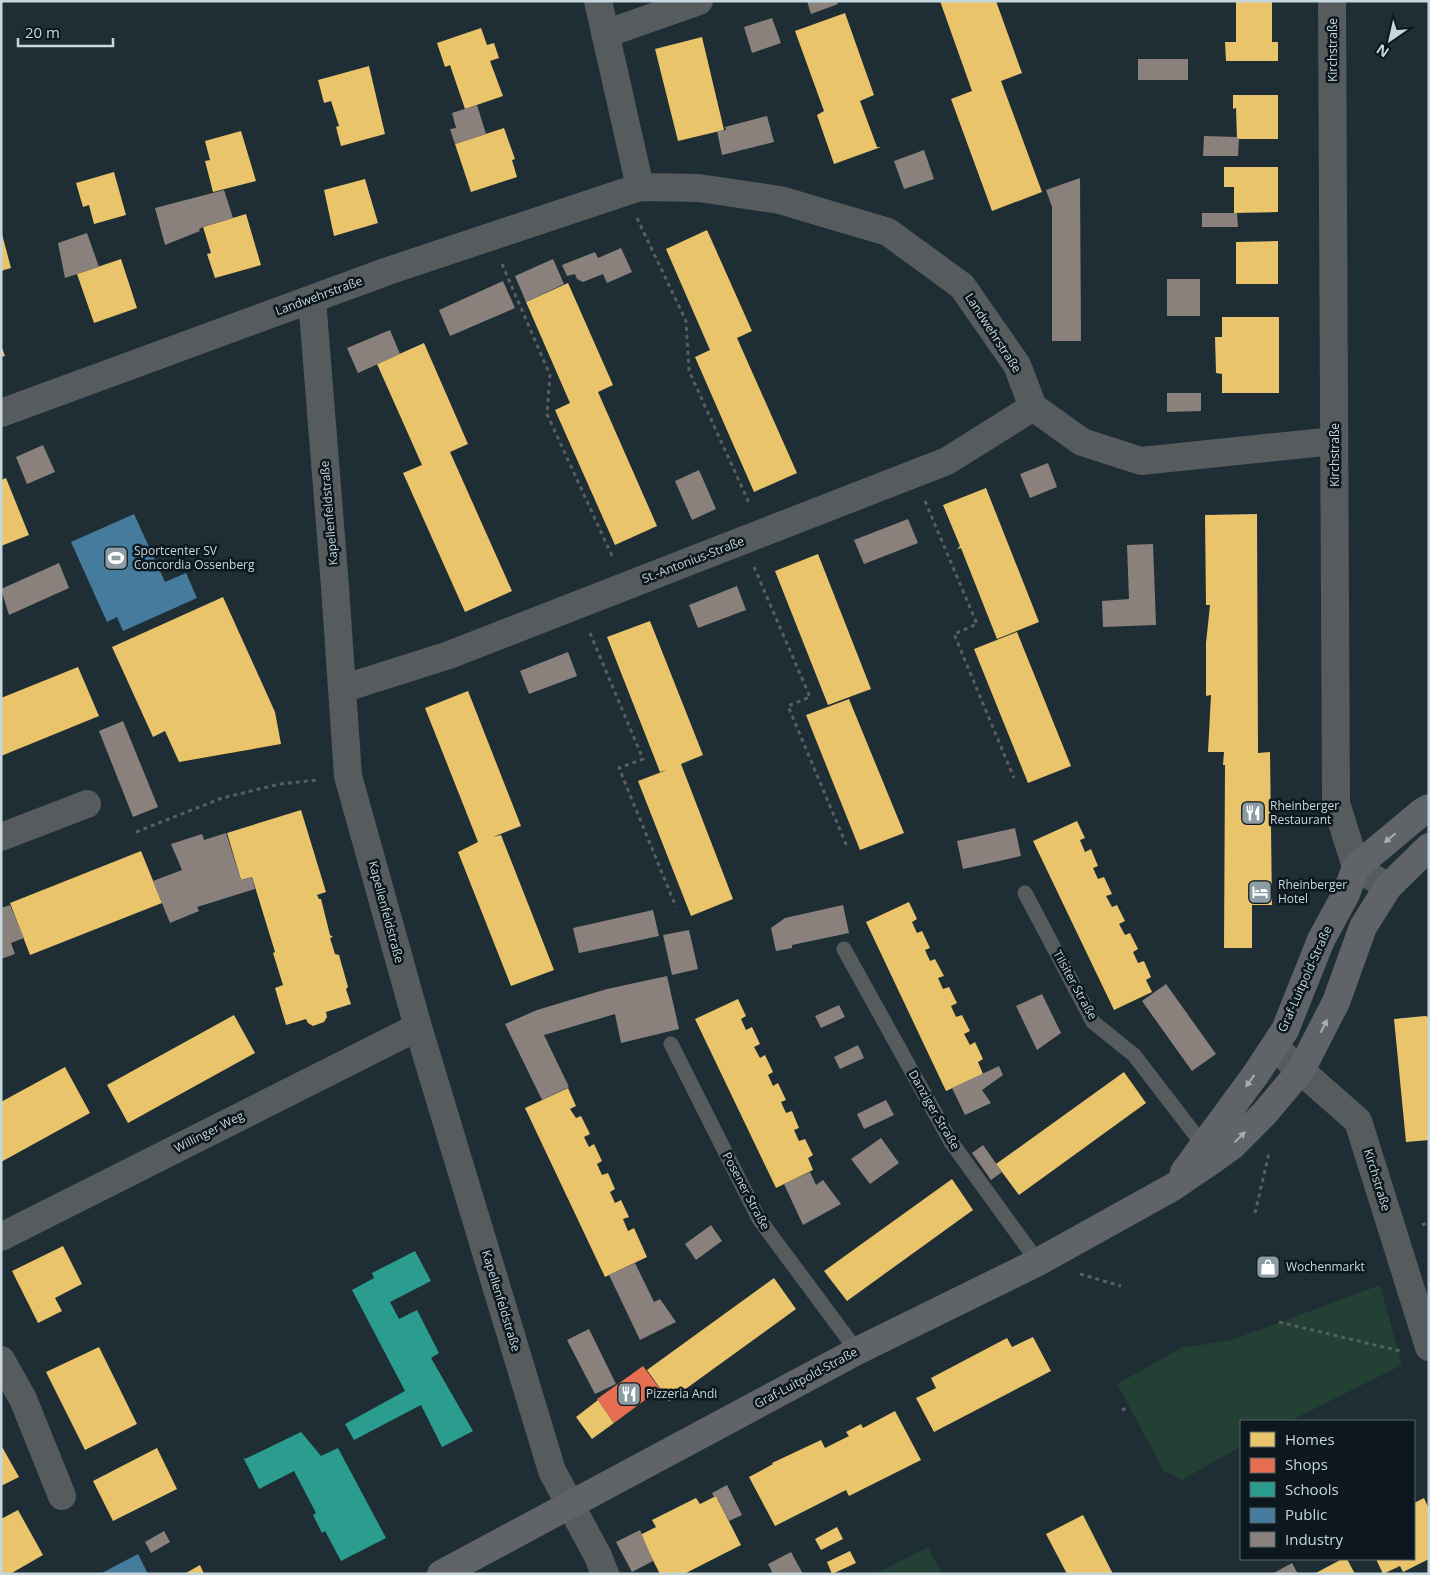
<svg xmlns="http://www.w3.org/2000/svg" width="1430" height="1575" viewBox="0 0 1430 1575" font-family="'Open Sans',sans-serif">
<rect width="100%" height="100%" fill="#1f2e34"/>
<path fill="#224033" d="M1380 1285 1402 1365 1290 1421H1241V1446L1182 1480 1164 1471 1117 1384 1181 1348 1232 1340Z
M928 1547 942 1574H874Z"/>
<path fill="#e9c46a" d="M940 1H996L1022 73 1001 81 1042 192 992 211 951 99 972 91Z
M1236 1H1272V42H1278V61H1226L1225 42H1236Z
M845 13 874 95 860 101 877 147H881L834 164 817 115 824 111 795 31Z
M481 28 487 45 494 43 499 58 490 61 503 96 465 109 450 65 445 67 437 43Z
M702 37 724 130 678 141 655 49Z
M369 66 385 134 341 146 336 127 339 126 331 101 324 103 318 80Z
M1233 95H1278V139H1237L1236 108 1233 109Z
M504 128 515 159 512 160 517 177 471 192 455 144Z
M241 131 256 181 213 192 205 161 210 160 205 141Z
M1224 167H1278V212L1234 213V187H1224Z
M114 172 126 215 94 224 89 205 83 207 76 183Z
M365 179 378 223 334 236 324 190Z
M246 214 261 265 215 278 207 254 211 253 203 227Z
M707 230 752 331 737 338 797 473 754 492 695 357 710 350 666 249Z
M2 234 11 268 1 271V235Z
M1278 241V284H1236V242Z
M121 259 137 308 94 323 77 274Z
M568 283 613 385 598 392 657 526 615 545 555 410 570 403 526 302Z
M1222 317H1279V393H1222V374L1216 373 1215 337H1222Z
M424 343 468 444 450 452 512 591 465 612 403 473 422 465 377 364Z
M1 345 5 356 1 357Z
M6 478 29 535 1 546V480Z
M986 488 1039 622 997 639 961 548 957 549 960 546 943 505Z
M1257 514 1258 753 1270 752 1272 905H1252V948H1224L1225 765H1223L1224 752H1208L1211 695 1206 696V643L1210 605H1206L1205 515Z
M818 554 871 689 828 705 775 571Z
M223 597 275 712 281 744 179 762 165 731 153 737 112 647Z
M650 621 703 755 681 764 733 899 691 916 638 781 667 770 660 772 607 637Z
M1017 632 1071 766 1028 783 974 649Z
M78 667 99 716 1 756V698Z
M468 691 521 826 493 837 501 835 554 970 511 986 458 852 478 842 425 708Z
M849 699 904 833 860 850 806 715Z
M301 810 326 892 317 895 319 899H321L330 935 333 937 330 938 335 954 339 955 348 987 346 989 351 1004 326 1012 327 1017 324 1022 313 1026 308 1023 306 1019 286 1025 275 988 283 985 273 953 275 952 252 877 241 880 227 833Z
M1077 821 1085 838 1080 840 1085 852 1091 849 1098 866 1093 868 1098 879 1104 877 1112 894 1106 896 1112 907 1117 905 1125 921 1119 924 1125 935 1130 933 1138 949 1133 952 1138 963 1144 961 1151 977 1146 980 1152 992 1114 1010 1033 841Z
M141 851 162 903 30 955 10 903Z
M909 902 917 919 912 922 917 933 922 931 930 948 925 950 930 961 935 959 944 976 938 978 943 989 949 987 957 1003 951 1006 956 1017 962 1015 970 1031 964 1034 970 1045 975 1042 983 1059 978 1062 983 1074 946 1091 866 922Z
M738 999 746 1016 741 1019 746 1030 752 1027 760 1044 754 1047 760 1058 765 1055 773 1072 768 1075 773 1086 778 1083 786 1100 781 1102 786 1113 792 1111 799 1128 794 1130 799 1141 805 1139 813 1155 808 1158 813 1170 776 1188 695 1019Z
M234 1015 255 1053 128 1123 107 1085Z
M1425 1016 1429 1017V1140L1406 1142 1394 1019Z
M65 1067 90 1113 1 1162V1102Z
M1124 1072 1146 1103 1019 1195 996 1164Z
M568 1088 576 1106 570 1109 576 1118 581 1116 590 1134 584 1137 589 1147 594 1144 602 1161 597 1164 602 1175 608 1173 615 1189 610 1192 615 1203 621 1200 629 1217 623 1219 628 1231 634 1228 647 1257 605 1277 525 1108Z
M952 1179 973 1210 847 1301 824 1271Z
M63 1246 82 1284 55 1298 62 1311 38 1323 12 1271Z
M774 1278 796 1309 669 1401 647 1370Z
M1033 1337 1051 1371 934 1432 916 1398 936 1388 931 1378 1007 1338 1012 1347Z
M99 1347 137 1424 85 1450 46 1372Z
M598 1400 614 1423 592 1439 576 1417Z
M895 1411 921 1460 849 1496 846 1490 775 1526 749 1477 773 1464 772 1463 821 1440 825 1448 849 1436 846 1432 861 1424 863 1428Z
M1 1445 19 1477 1 1486Z
M157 1448 177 1489 113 1521 93 1481Z
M716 1496 741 1545 684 1574H660L640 1535 656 1527 652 1520 696 1498 700 1504Z
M1424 1498 1429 1509V1559L1403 1572 1400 1566 1383 1574 1376 1559H1414V1503Z
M18 1510 43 1555 10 1574H1V1519Z
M1083 1515 1113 1574H1067L1046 1534Z
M837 1527 843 1539 821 1550 815 1539Z
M850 1551 856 1563 832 1574 827 1562Z
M1342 1559H1347L1355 1574H1314Z
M200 1565 204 1574H184Z"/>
<path fill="#e76f51" d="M643 1366 660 1389 614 1423 597 1399Z"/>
<path fill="#2a9d8f" d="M415 1251 431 1281 390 1302 399 1319 417 1310 439 1353 431 1358 473 1431 442 1447 421 1405 354 1440 345 1424 405 1391 352 1290 374 1278 372 1273Z
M301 1432 321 1456 338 1448 386 1538 341 1561 325 1531 322 1533 313 1515 316 1513 294 1471 259 1489 243 1457 245 1459Z"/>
<path fill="#457b9d" d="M134 514 165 582 186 573 197 598 123 631 117 617 107 622 71 542Z
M138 1554 148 1574H100Z"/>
<path fill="#8a817c" d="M807 1H837L838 4 811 14Z
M772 18 781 43 752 53 744 27Z
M1138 59H1188V80H1138Z
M477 105 486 134 455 144 450 129 456 128 452 113Z
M767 116 774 142 722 155 717 131 726 130 725 127Z
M1204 136 1237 137 1239 139 1238 156H1203Z
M924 150 934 179 904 189 894 161Z
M1080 178 1081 341H1052V207L1046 190Z
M224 190 233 218 203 227 199 229 200 231 165 245 155 208Z
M1202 213H1237L1238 227H1202Z
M87 233 99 267 65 278 58 243Z
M621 248 632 272 607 283 603 274 583 282 577 279 575 274 567 276 562 265 595 252 598 258Z
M553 259 564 284 526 302 515 276Z
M1167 279H1200V316H1167Z
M503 281 515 308 450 336 439 310Z
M390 330 400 354 358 373 347 348Z
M1167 393H1201V411L1167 412Z
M43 445 55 472 27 484 16 457Z
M1048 463 1057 487 1030 498 1020 474Z
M699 470 716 509 692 520 675 481Z
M908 519 918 543 864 564 854 540Z
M1153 544 1156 625 1103 627 1102 601 1129 599 1127 545Z
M59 563 69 588 9 615 1 589Z
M737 586 746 610 698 628 689 605Z
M568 652 577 676 529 694 520 671Z
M123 721 158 807 133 817 99 731Z
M1015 828 1021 856 963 869 957 841Z
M226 833 241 880 252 877 255 889 197 907 199 911 170 923 153 881 182 870 171 844 202 834 204 840Z
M10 905 24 938 11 943 15 954 1 959V908Z
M843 905 849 933 792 945V948L776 951 771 928 785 918Z
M653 910 659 936 579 953 573 928Z
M689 930 698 969 672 975 663 935Z
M667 976 679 1029 621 1043 615 1014 544 1035 569 1087 542 1100 505 1024 537 1010 607 989Z
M1166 984 1216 1054 1192 1071 1142 1001Z
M1042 994 1061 1033 1037 1050 1016 1006Z
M839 1005 845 1017 821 1028 815 1016Z
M858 1045 864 1058 840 1069 834 1057Z
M999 1066 1003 1075 982 1090 991 1103 965 1115 952 1088Z
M886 1100 894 1115 864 1129 857 1114Z
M881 1138 899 1163 870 1184 851 1159Z
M983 1145 1002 1172 991 1180 972 1153Z
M810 1172 816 1185 823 1180 841 1204 803 1225 784 1184Z
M711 1225 722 1241 696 1260 685 1244Z
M635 1263 654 1302 660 1299 676 1322 640 1340 609 1275Z
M589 1329 616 1384 595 1394 567 1340Z
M727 1485 742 1515 729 1521 716 1496 714 1497 712 1493Z
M640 1530 653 1561 632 1572 616 1542Z
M164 1531 170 1542 151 1553 145 1542Z
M791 1552 803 1574H773L768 1564Z
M1292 1563 1298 1574H1272Z"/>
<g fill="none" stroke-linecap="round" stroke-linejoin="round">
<path stroke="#585e63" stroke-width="3" stroke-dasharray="4 4" stroke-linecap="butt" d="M637 218 686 321 689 371 750 505
M502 264 550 375 547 414 613 558
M925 501 977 624 954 634 1014 778
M754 567 810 697 788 706 848 849
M590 633 643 759 619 768 676 907
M136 832 222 798 280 784 318 780
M1255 1213 1269 1153
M1422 1225 1429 1222
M1080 1274 1121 1286
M1279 1322 1400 1351
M1122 1410 1129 1407"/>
<path stroke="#565b5e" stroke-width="15" d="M1025 893 1093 1022 1134 1055 1207 1150
M844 949 951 1142 1038 1262
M671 1044 759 1219 857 1351"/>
<path stroke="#565b5e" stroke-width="28" d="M598 1 640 187
M1332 1 1336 803 1356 867 1388 887
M605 34 699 1
M312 299 335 587 348 776 418 1027 552 1471 598 1556 605 1574
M1 413 388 271 640 187 699 188 780 200 888 232 962 286 1017 365 1033 407 1082 442 1141 461 1334 441
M342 689 449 655 947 461 1033 407
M1 837 87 804
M1274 1047 1358 1121 1429 1347
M1 1237 418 1027
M1 1360 23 1399 62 1496"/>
<path stroke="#606469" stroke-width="28" d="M1184 1172 1256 1074 1285 1030 1321 940 1346 894 1356 867 1422 812 1429 808
M441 1574 857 1351 1038 1262 1173 1187 1214 1159 1232 1146 1264 1114 1301 1070 1336 1002 1363 927 1388 887 1429 847"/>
</g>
<defs><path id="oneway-solid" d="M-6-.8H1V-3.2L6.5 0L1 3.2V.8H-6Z" transform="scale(1.25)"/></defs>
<g fill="#a3afb5">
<use href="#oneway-solid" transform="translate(1390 838) rotate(140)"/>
<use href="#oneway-solid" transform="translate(1324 1026) rotate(-63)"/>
<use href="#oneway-solid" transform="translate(1250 1081) rotate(126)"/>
<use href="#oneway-solid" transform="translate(1240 1137) rotate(-45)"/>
</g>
<defs>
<g id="stadium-square" transform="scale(1.25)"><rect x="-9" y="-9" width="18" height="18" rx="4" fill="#8c9ca2" stroke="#0c181d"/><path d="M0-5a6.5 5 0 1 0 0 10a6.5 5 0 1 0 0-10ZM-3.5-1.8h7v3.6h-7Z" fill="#fff"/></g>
<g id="restaurant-square" transform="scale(1.25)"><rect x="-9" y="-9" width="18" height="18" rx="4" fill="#8c9ca2" stroke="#0c181d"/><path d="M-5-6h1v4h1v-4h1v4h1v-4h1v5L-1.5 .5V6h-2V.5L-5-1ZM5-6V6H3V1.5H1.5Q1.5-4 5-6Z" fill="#fff"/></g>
<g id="hotel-square" transform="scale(1.25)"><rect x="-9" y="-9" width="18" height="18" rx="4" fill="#8c9ca2" stroke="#0c181d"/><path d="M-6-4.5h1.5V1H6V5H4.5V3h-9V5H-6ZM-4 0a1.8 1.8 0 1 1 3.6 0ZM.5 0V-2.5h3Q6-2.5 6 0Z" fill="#fff"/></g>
<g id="shop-square" transform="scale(1.25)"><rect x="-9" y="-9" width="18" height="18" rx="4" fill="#8c9ca2" stroke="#0c181d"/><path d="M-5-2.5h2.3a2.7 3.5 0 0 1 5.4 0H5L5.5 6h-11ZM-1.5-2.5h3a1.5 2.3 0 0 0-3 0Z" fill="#fff"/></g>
</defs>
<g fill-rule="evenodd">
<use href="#stadium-square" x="116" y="558"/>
<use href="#restaurant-square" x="1253" y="813"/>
<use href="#hotel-square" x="1260" y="892"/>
<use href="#shop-square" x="1268" y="1267"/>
<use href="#restaurant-square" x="629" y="1394"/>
</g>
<g text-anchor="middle" stroke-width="5" stroke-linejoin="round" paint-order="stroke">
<g font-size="12" fill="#c7d7de" stroke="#0c181d">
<text transform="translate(1333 50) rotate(-90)" y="4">Kirchstraße</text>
<text transform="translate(319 296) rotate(-20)" y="4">Landwehrstraße</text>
<text transform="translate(993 333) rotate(57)" y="4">Landwehrstraße</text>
<text transform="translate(1335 455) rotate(-90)" y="4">Kirchstraße</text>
<text transform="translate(329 513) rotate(-95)" y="4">Kapellenfeldstraße</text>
<text transform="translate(693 560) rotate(-21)" y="4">St.-Antonius-Straße</text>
<text transform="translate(386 912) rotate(75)" y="4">Kapellenfeldstraße</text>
<text transform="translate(1305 979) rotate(-66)" y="4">Graf-Luitpold-Straße</text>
<text transform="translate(1075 985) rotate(61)" y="4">Tilsiter Straße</text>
<text transform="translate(934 1110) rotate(60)" y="4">Danziger Straße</text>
<text transform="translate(209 1132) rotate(-27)" y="4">Willinger Weg</text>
<text transform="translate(1377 1180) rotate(73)" y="4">Kirchstraße</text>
<text transform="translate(746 1191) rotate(62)" y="4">Posener Straße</text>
<text transform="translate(501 1301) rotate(73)" y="4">Kapellenfeldstraße</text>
<text transform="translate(806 1378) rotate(-28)" y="4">Graf-Luitpold-Straße</text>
</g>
<g font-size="12" fill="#c7d7de" stroke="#0c181d" text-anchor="start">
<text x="134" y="555">Sportcenter SV<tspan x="134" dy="14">Concordia Ossenberg</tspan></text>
<text x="1270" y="810">Rheinberger<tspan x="1270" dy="14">Restaurant</tspan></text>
<text x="1278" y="889">Rheinberger<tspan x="1278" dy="14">Hotel</tspan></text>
<text x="1286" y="1271">Wochenmarkt</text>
<text x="646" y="1398">Pizzeria Andi</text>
</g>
</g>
<rect width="1430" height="1575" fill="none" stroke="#c7d7de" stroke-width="5"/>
<rect x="1240" y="1420" width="175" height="140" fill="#0c181d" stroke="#57646a"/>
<rect x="1250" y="1432" width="25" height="15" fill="#e9c46a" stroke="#57646a"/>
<text x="1285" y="1445" font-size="15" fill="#c7d7de">Homes</text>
<rect x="1250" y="1458" width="25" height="15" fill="#e76f51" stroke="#57646a"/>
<text x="1285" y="1470" font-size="15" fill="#c7d7de">Shops</text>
<rect x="1250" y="1482" width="25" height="15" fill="#2a9d8f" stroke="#57646a"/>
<text x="1285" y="1495" font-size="15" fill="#c7d7de">Schools</text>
<rect x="1250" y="1508" width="25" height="15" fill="#457b9d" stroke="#57646a"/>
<text x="1285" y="1520" font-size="15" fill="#c7d7de">Public</text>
<rect x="1250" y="1532" width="25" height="15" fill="#8a817c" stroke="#57646a"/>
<text x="1285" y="1545" font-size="15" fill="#c7d7de">Industry</text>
<g transform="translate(1390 40) rotate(214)" stroke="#0c181d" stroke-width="4" paint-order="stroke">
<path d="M0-4L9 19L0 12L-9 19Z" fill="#c7d7de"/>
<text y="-8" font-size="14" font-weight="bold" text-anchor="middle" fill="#c7d7de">N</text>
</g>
<path d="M18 38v8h95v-8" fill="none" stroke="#c7d7de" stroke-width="2.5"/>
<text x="25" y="38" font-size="15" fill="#c7d7de" stroke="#0c181d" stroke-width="4" paint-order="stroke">20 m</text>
</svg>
